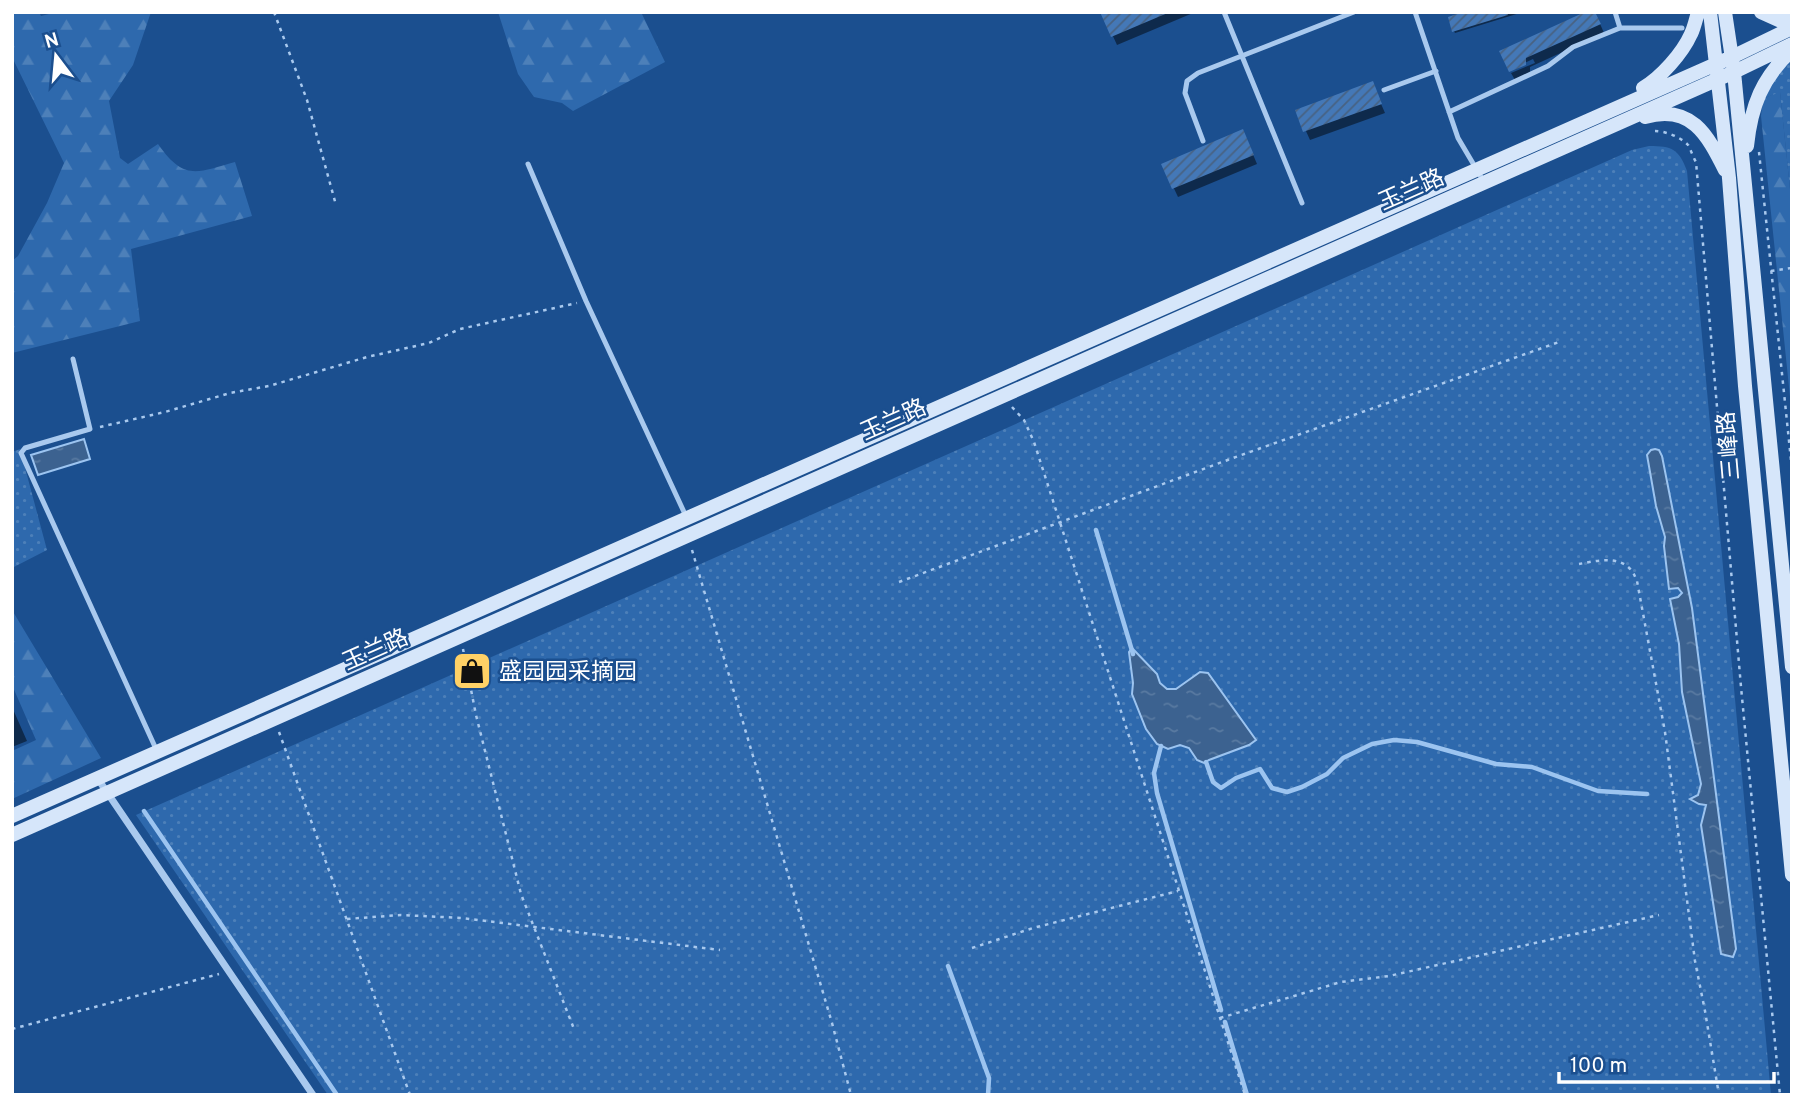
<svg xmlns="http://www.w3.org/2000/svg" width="1804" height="1107" viewBox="0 0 1804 1107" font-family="Overpass,'Noto Sans SC',sans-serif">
<defs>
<pattern id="forest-firs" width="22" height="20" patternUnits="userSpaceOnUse" patternTransform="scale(1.75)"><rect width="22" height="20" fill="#2e69ad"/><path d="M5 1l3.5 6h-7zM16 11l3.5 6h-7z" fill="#4d80b9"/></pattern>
<pattern id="garden-dots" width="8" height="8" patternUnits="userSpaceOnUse" patternTransform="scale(1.75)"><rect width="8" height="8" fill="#2e69ad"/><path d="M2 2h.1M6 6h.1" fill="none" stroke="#4d80b9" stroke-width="1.8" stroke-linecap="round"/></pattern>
<pattern id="water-ripples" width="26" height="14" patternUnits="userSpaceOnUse" patternTransform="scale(1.75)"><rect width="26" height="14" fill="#3c6290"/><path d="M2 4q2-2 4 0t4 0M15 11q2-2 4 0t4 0" fill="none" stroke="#597aa1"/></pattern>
<pattern id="building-hatch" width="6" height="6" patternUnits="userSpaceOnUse" patternTransform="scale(1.75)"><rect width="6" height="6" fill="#4478b7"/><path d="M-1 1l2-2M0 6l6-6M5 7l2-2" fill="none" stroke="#486282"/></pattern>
</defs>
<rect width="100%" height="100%" fill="#1b4f8f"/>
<path fill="url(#forest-firs)" d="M12 12H39L41 16 57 12H151L133 65 109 101 120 158 128 164 158 144C184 181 196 173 235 162L252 216 131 249 140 321 12 353V261L18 256 47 203 64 163 12 57Z
M498 12H641L665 62 573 111 562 103 534 97 518 74Z
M1780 91 1792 209V416L1761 116 1762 107 1765 98Z
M12 610 101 758 12 799V751L36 740 12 685Z"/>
<path fill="url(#garden-dots)" d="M1792 60V209L1780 92 1765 98 1766 90 1787 63Z
M1649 146C1672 146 1679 149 1687 171L1771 1095H328L136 815 1632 150Z
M20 449 47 550 12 568V452Z"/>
<path fill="url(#water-ripples)" stroke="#9cc4f0" stroke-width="2" d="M84 439 90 459 38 475 31 455Z
M1655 449 1659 450 1662 456 1692 608 1736 949 1733 957 1721 954 1701 825 1706 805 1699 804 1690 799 1698 795 1701 784 1682 692 1679 644 1670 599 1678 597 1682 593 1678 588 1669 589 1664 546 1665 537 1656 506 1647 455 1651 450Z
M1132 648 1157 674 1160 683 1167 689H1176L1200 672 1208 673 1256 740 1249 745 1209 760 1204 763 1197 760 1189 748 1180 745 1168 749 1157 744 1146 729 1132 694 1133 683 1129 652Z"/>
<path fill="#0007" d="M1102 12H1193V13L1117 45Z
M1469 12H1523L1455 33 1454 31Z
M1598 19 1604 33 1530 67V73L1515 80 1511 73 1535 63 1533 59 1510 70 1501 52Z
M1372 83 1385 113 1310 140 1297 111Z
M1247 140 1257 164 1178 197 1163 165Z
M12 707 27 741 12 747Z"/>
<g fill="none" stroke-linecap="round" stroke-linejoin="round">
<path stroke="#9cc4f0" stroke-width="4.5" d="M1096 530 1133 654
M1161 746 1154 773 1157 793 1221 1010
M1206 762 1213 782 1221 788 1236 778 1260 769 1272 788 1287 792 1302 787 1327 774 1343 758 1372 744 1394 740 1417 742 1496 764 1532 767 1598 791 1647 794
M144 811 337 1095
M948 966 989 1078 988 1095
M1225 1022 1247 1095"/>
</g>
<path fill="url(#building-hatch)" d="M1100 12H1170L1111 37Z
M1463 12H1507L1508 15 1452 32 1448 17Z
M1585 12H1595L1601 24 1526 58V65L1509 72 1499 51Z
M1373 81 1382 104 1303 132 1295 110Z
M1243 129 1254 155 1172 189 1161 164Z"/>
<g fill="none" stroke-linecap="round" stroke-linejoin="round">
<path stroke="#a9c9ee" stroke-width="2.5" stroke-dasharray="3.5 5" stroke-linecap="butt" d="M274 12 307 100 336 205
M1655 131C1665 131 1681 137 1688 145 1691 150 1693 157 1696 162L1741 687 1780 1095
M1759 152 1792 470
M1771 271 1792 268
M1012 407 1024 420 1034 442 1245 1095
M100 427 165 412 230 393 269 386 367 357 429 343 460 329 577 303
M692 550 832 1023 851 1095
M1579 564C1595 561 1619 555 1631 570 1634 573 1635 577 1637 581L1665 732 1695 961 1705 1011 1719 1095
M899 582 1233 458 1559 342
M463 649 476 715 521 894 574 1029
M279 732 410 1095
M347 919 401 915 462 918 720 950
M972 948 1033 928 1178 891
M1220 1018 1341 982 1389 976 1659 915
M12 1029 219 974"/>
<path stroke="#a9c9ee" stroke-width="5" d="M1224 12 1302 203
M1415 12 1458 138 1484 182
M1615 12 1620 28
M1384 90 1436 71
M1449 112 1548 66 1573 47 1620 28H1682
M1203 141 1185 93 1187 81 1198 73 1354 12
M528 164 586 301 684 512V516
M73 359 90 429 25 448 21 453 156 749"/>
<path stroke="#a9c9ee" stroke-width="7" d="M98 779 313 1095"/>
<path stroke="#d6e6fa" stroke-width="14" d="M1710 12 1729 178 1745 386 1792 875
M1725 12 1734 72 1792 667
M1761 12 1781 21 1792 20
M1643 88C1661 77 1682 54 1691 34 1694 28 1696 19 1698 12
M1645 117C1691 104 1707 134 1725 170
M1747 146C1751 106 1762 78 1792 50
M12 816 1732 57 1792 28
M12 835 1734 72 1792 44"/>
</g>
<defs>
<g id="shop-square" transform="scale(2.0125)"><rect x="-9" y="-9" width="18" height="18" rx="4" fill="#ffd166" stroke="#1b4f8f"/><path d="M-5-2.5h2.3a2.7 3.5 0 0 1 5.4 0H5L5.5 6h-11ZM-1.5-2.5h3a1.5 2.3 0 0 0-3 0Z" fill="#111"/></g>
</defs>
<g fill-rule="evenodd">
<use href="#shop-square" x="472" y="671"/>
</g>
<g text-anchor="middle" stroke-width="5" stroke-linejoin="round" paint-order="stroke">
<g font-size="23" fill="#fff" stroke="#1b4f8f">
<text transform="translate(1411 189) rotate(-24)" y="8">玉兰路</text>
<text transform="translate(893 419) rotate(-24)" y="8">玉兰路</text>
<text transform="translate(1728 446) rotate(-95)" y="8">三峰路</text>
<text transform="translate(375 649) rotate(-24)" y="8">玉兰路</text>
</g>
<g font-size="23" fill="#fff" stroke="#1b4f8f" text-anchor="start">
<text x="499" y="679">盛园园采摘园</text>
</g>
</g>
<rect width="1804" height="1107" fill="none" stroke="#ffffff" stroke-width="28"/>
<g transform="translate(56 56) rotate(344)" stroke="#1b4f8f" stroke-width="5" paint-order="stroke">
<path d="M0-5L12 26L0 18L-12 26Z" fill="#ffffff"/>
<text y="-10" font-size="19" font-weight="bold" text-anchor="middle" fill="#ffffff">N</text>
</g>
<path d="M1559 1072v10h215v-10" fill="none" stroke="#ffffff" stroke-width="3.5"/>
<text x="1570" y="1072" font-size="21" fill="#ffffff" stroke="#1b4f8f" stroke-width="5" paint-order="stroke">100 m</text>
</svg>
